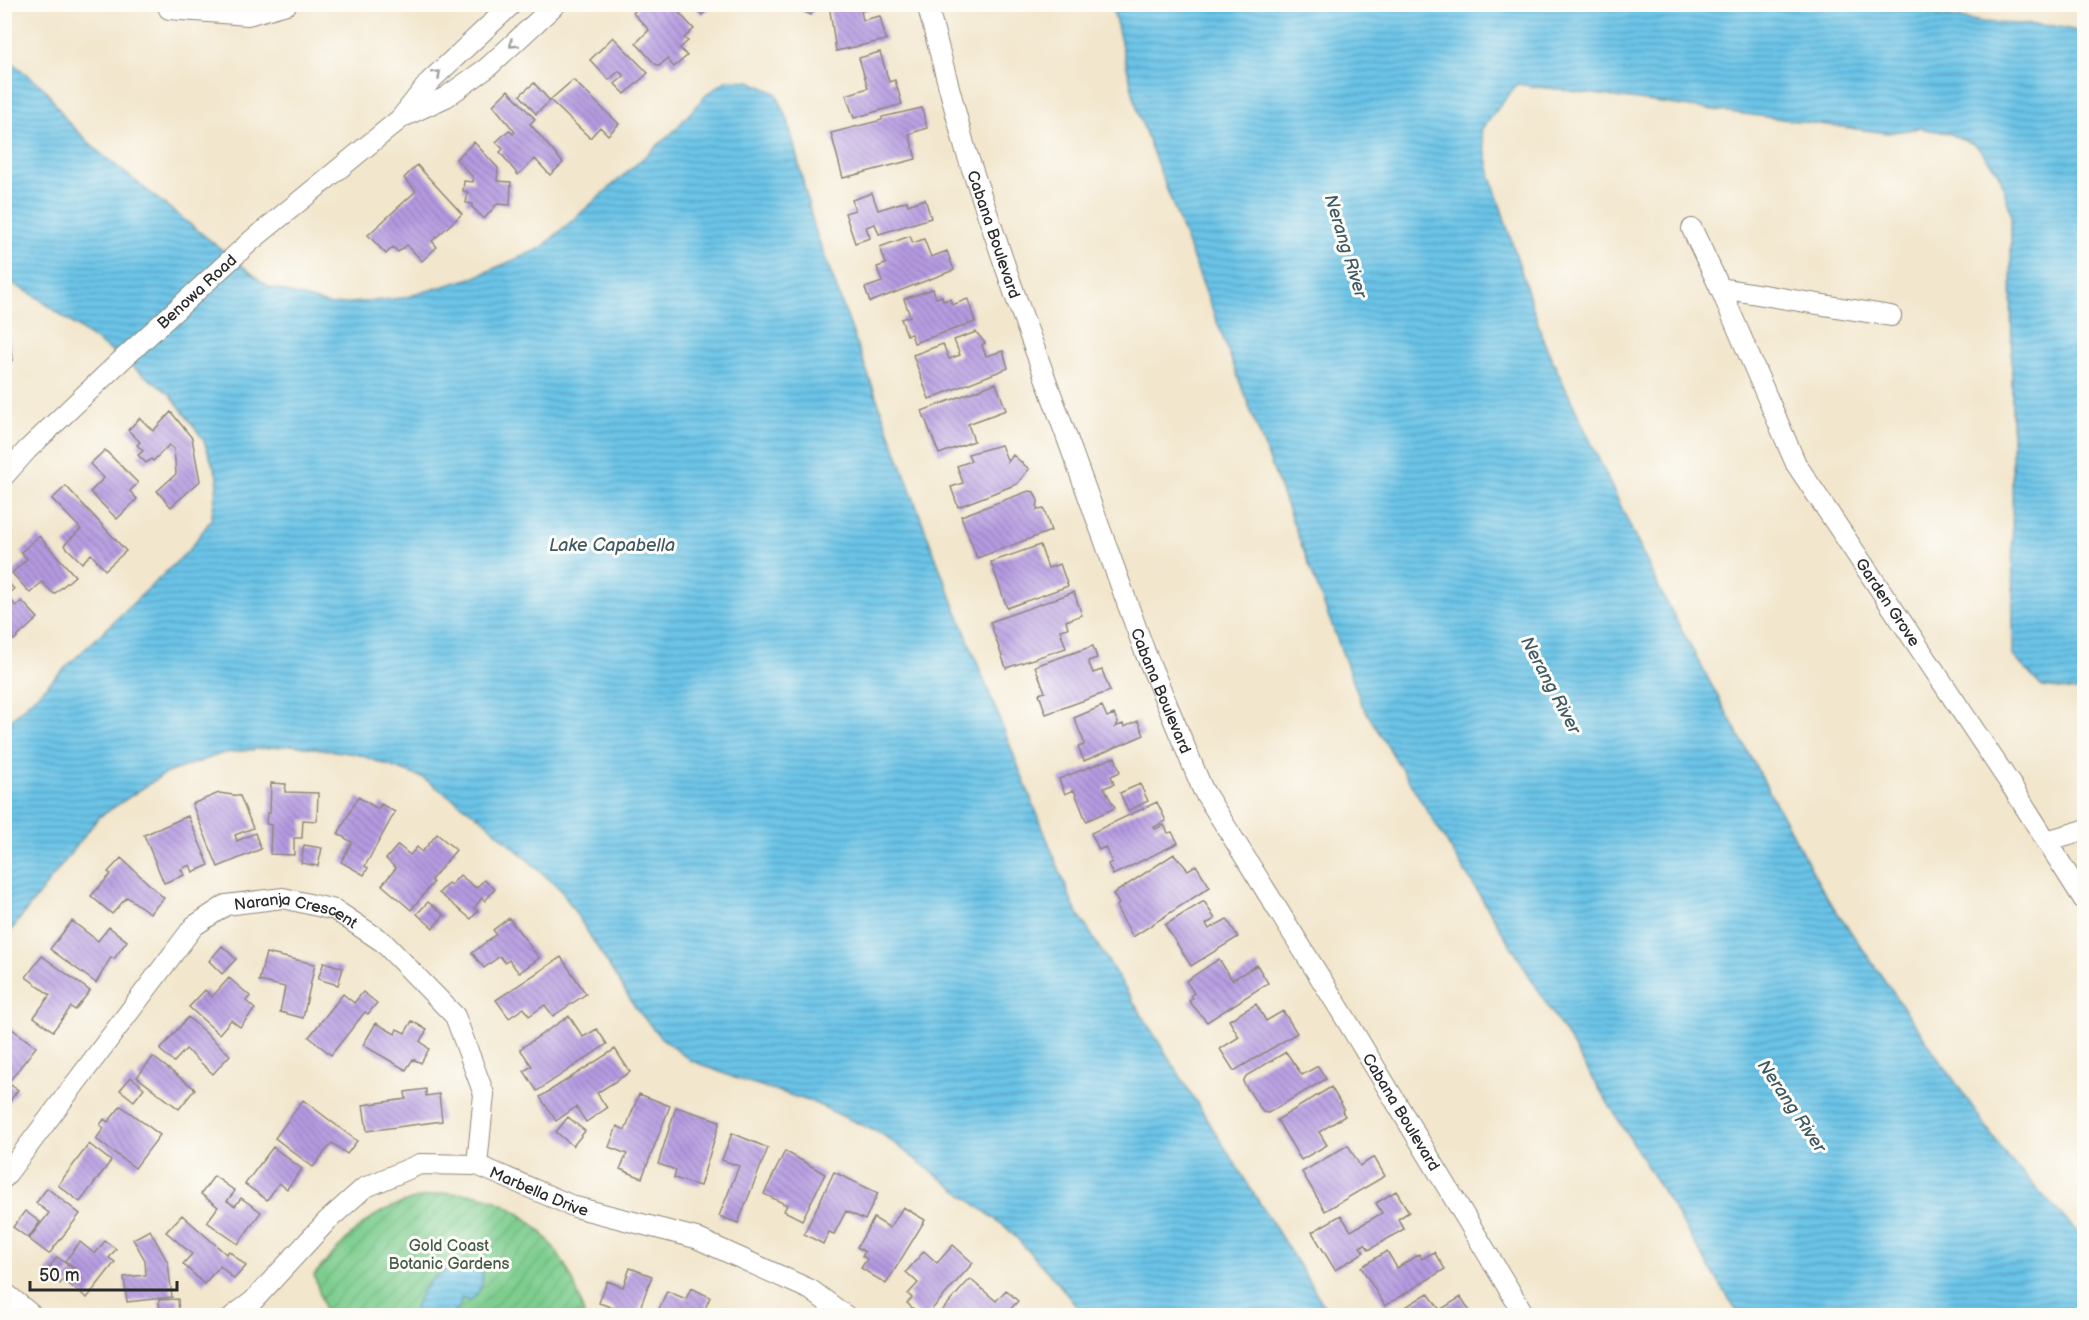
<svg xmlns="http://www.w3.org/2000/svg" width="2089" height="1320" viewBox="0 0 2089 1320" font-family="'Balsamiq Sans',sans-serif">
<defs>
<pattern id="garden-furrows" width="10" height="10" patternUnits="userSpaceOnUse" patternTransform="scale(1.5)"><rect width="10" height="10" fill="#7dcd8e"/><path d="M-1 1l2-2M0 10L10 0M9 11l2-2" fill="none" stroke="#6cb07b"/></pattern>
<pattern id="water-rules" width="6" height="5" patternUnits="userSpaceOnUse" patternTransform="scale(1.5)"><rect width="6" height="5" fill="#6ac4e8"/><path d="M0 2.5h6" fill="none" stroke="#579fbc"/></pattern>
<pattern id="building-back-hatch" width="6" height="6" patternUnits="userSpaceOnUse" patternTransform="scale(1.5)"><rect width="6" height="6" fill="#b59ae1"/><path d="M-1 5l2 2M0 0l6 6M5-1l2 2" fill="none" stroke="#937eb7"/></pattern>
</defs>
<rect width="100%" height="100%" fill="#fdfcf7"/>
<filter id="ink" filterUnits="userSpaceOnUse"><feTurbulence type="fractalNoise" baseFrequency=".0167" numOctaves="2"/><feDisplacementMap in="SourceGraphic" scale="12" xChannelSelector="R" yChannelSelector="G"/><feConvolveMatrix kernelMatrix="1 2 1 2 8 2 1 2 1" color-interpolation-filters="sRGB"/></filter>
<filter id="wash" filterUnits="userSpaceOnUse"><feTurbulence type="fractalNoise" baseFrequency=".008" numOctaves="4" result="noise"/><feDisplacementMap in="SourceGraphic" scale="24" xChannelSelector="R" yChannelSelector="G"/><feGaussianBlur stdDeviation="1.35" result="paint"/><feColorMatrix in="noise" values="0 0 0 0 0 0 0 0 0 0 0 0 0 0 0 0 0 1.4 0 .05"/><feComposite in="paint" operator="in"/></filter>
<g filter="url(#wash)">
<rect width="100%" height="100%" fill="#f2e6cc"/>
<path fill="url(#garden-furrows)" stroke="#547c5c" stroke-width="1.5" d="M447 1193C457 1194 469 1193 479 1195 537 1211 571 1260 584 1315H326L314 1275C359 1224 377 1202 447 1193Z"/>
<path fill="url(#water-rules)" stroke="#4a788a" stroke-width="1.5" d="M1877 5 1983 22 2054 26 2084 32V692L2042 687 2013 656 2011 213 1999 173 1976 145 1948 133 1920 128 1887 133 1517 84 1481 130 1491 177 1544 342 1659 588 1826 896 2008 1158 2084 1239V1315H1739L1362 705 1138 113 1112 5Z
M5 57 45 89 67 121 100 153 269 287 331 305 403 298 475 277 541 248 675 130 706 95 727 80 750 81 776 93 788 120 814 227 933 551 1074 907 1330 1315H1083L1058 1283 1008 1229 883 1135 812 1102 735 1078 690 1060 660 1037 635 1007 561 890 482 819 423 778 357 754 292 745 224 753 164 774 99 817 5 938V725L189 550 211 520 218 478 203 439 170 394 32 294 5 280Z
M466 1260 481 1266C485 1281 482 1291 470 1301L461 1298 460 1306 452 1315H413C421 1283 433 1278 460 1261Z"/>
<g id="blocks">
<path fill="url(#building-back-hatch)" d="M636 4H671L694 29 684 38 688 41 680 48 687 56 674 67 667 59 659 66 655 64 636 43 649 30 633 13 639 7Z
M687 4H713L702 15 693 5 689 8Z
M829 4H880V7L861 11 863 20 880 16 886 40 836 51Z
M790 5H816L811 15Z
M613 37 648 73 625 94 615 84 624 76 619 71 609 80 590 60Z
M880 52 889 82 895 80 902 104 854 118 846 95 868 88 859 58Z
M573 80 619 124 608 135 600 127 590 138 550 100Z
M534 83 550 101 536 114 520 95Z
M508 90 535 119 530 124 563 163 550 175 535 159 518 175 500 152 503 149 496 142 509 130 513 134 515 132 493 105Z
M922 108 927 128 909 134 916 159 843 178 831 133 882 120V117Z
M474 142 498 168 497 181 511 182 510 205 497 204 484 219 472 207V204L466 203 468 192 463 191 464 181 473 182V177L456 159Z
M417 165 462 214 432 241 437 247 422 261 407 245 398 252 393 247 386 254 368 235 416 191 404 178Z
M872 193 878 210 907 201 908 205 925 199 931 218 879 234 875 224 866 227 870 238 855 243 845 213 855 210 852 200Z
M910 236 913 243 924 239 931 257 947 251 954 270 870 302 865 288 882 282 877 267 886 264 880 247Z
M933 289 936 298 942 296 943 301 950 299 952 305 968 299 975 322 914 343 911 334 907 335 901 319 910 316 904 299Z
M8 332 12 360 4 361V333Z
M976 332 985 343 982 345 986 356 1003 351 1008 368 929 399 913 355 943 344 949 359 960 355 954 340Z
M996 383 1006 410 968 424 974 441 939 454 922 411Z
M171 412 192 438 200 481 171 507 157 491 176 474 174 449 169 445 153 461 151 459 146 463 138 455 143 451 137 445 140 442 128 430 140 418 153 431Z
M1001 445 1008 462 1013 455 1029 469 1017 484 958 507 951 487 963 483 957 466 971 461 968 454Z
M105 450 138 483 130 491 137 499 117 519 90 492 104 478 90 464Z
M66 486 126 551 105 570 91 554 82 563 64 545 81 529 52 499Z
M1029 491 1034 492 1038 501 1037 510 1044 509 1051 531 977 558 961 516Z
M39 536 75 576 54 594 42 582 30 593 12 573 27 559 21 552Z
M1040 545 1048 568 1060 564 1068 586 1007 608 991 562Z
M4 579 14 589 4 597Z
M1074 592 1082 615 1066 621 1068 628 1060 630 1066 648 1006 668 990 622Z
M8 597 16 606 22 601 38 618 14 640 4 630V600Z
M1093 646 1097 658 1088 661 1093 673 1102 670 1110 691 1046 714 1039 694 1045 692 1035 666Z
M1102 706 1107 717 1114 714 1118 723 1115 727 1123 724 1124 727 1138 721 1144 735 1084 761 1078 747 1084 745 1083 739 1074 718Z
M1115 757 1120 772 1111 776 1114 784 1104 788 1115 808 1086 821 1074 790 1065 794 1059 779Z
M271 783 286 784 285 792 318 793 317 821 303 820 302 838H294V855L270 854 271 825 266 824 267 813H270Z
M1140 784 1148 801 1128 811 1120 793Z
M219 793 240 796 253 828 235 835 237 841 255 833 261 849 218 867 192 804Z
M358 797 378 809 381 804 395 812 365 866 368 868 364 875 341 862 352 842 338 834Z
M1157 802 1166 821 1154 827 1155 829 1164 825 1168 833 1172 832 1178 843 1113 875 1108 864 1112 862 1105 847 1099 850 1091 833Z
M188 816 209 865 193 872 190 865 181 869 184 875 164 883 144 835Z
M437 834 456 850 431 880 433 883 411 910 382 885 396 868 386 859 398 845 410 855 417 847 422 852Z
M304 845 322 848 318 866 301 863Z
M1174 854 1188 870 1196 865 1210 887 1133 937 1116 907 1119 904 1113 894Z
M121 858 164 898 150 913 127 897 112 914 91 896 111 874 108 872Z
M460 875 476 888 484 880 495 889 485 901 482 898 474 908 478 911 471 919 439 893 448 883 451 885Z
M1204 901 1215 919 1206 924 1209 929 1227 919 1238 937 1191 966 1165 925Z
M428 902 444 915 433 928 417 914Z
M509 918 539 958 519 973 509 960 505 963 500 956 484 968 472 953 496 934 493 930Z
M72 921 98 941 109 927 127 941 114 959 111 957 96 983 50 949Z
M222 946 236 959 222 974 209 961Z
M266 953 315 964 303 1018 280 1012 285 987 259 981Z
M42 956 90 991 75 1010 71 1007 53 1031 34 1017 50 995 26 977Z
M561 957 586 994 553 1016 545 1005 529 1016 524 1008 509 1018 496 1000Z
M1219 959 1232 980 1257 965 1268 983 1207 1022 1189 1001 1193 998 1191 995 1194 993 1186 981Z
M324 962 343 968 338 985 318 979Z
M229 978 250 996 246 1001 255 1009 240 1027 231 1020 219 1034 189 1007 205 990 212 997Z
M363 992 377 1003 368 1014 365 1012 331 1055 309 1037 343 994 354 1003Z
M1256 1004 1266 1021 1283 1011 1297 1033 1234 1071 1220 1049 1239 1037 1229 1020Z
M569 1016 583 1037 597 1029 607 1044 537 1091 524 1071 532 1066 520 1049Z
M188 1017 230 1055 213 1074 186 1049 174 1062 160 1050Z
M412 1021 427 1030 420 1041 429 1049 421 1063 413 1059 406 1070 363 1045 376 1023 395 1034 397 1029 405 1033Z
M4 1023 36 1047 8 1083 18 1090 6 1106Z
M615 1049 630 1072 597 1093 607 1108 586 1122 576 1107 556 1121 540 1097Z
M1286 1052 1302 1075 1318 1066 1326 1079 1268 1113 1263 1112 1243 1082 1246 1076Z
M153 1057 195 1089 179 1109 137 1077Z
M131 1077 144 1088 134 1101 120 1090Z
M1331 1087 1344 1109 1342 1111 1345 1116 1319 1132 1327 1145 1301 1160 1277 1120Z
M426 1089V1096L439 1094 442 1121 367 1131 363 1105 406 1099 405 1092Z
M639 1094 670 1106 642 1178 620 1169 627 1154 609 1147 617 1126 625 1130Z
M303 1100 357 1141 347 1154 332 1143 313 1167 275 1138Z
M121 1106 160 1135 135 1168 96 1139 104 1128 100 1125 104 1119 108 1122Z
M676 1107 720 1121 700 1186 674 1178 676 1170 658 1164Z
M568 1117 585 1131 573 1146 556 1132Z
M732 1133 768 1148 738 1223 719 1216 739 1166 722 1160Z
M89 1144 111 1161 80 1202 58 1185Z
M1348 1145 1360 1166 1374 1157 1385 1176 1325 1211 1302 1172Z
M273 1147 302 1169 287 1189 279 1183 267 1200 245 1184Z
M785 1151 825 1174 802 1220 784 1211 787 1205 764 1194Z
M834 1172 878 1193 865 1220 846 1211 834 1234 829 1232 823 1244 804 1234Z
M214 1176 235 1191 227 1201 235 1206 241 1198 261 1212 238 1244 207 1222 218 1207 201 1194Z
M47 1188 80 1214 49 1254 29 1239 49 1213 36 1203Z
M1396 1191 1409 1212 1398 1219 1404 1229 1369 1250 1365 1244 1360 1247 1364 1252 1335 1270 1312 1232 1341 1215 1351 1231 1382 1213 1376 1203Z
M903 1207 925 1220 886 1284 861 1268 867 1259 862 1256 865 1252 857 1247 874 1218 890 1228Z
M25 1211 40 1222 28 1238 13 1227Z
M182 1215 226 1254 229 1251 246 1266 234 1279 220 1266 204 1284 183 1264 192 1254 166 1232Z
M150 1230 168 1263 172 1297 127 1302 124 1277 146 1275 145 1260 133 1239Z
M105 1241 116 1249 109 1258 115 1262 87 1298 65 1281 75 1268 65 1261 80 1242 95 1254Z
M953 1245 973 1263 926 1316H921L907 1303 912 1298 908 1294 918 1283 906 1272 924 1251 937 1263Z
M1387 1251 1397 1268 1419 1254 1422 1259 1434 1252 1445 1269 1385 1306 1361 1267Z
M57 1257 72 1268 60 1284 45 1273Z
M630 1268 652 1276 637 1316H614L616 1309 599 1303 607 1281 623 1287Z
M970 1279 996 1301 1006 1290 1018 1301 1007 1313 1005 1311 1000 1316H937Z
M691 1288 710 1297 702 1316H656L667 1291 686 1299Z
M1428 1293 1440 1310 1461 1297 1473 1316H1398L1396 1313Z
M178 1299 179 1316H160L159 1300Z"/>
</g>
</g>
<g filter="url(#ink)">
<use href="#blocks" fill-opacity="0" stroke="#8e887c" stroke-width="1.5"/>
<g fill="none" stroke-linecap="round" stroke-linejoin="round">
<g stroke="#8e887c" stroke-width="22">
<g id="street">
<path d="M169 4V9L248 15 287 4"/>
<path id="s1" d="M927 4 965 148 1015 295 1145 652 1203 790 1341 1011 1525 1316"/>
<path d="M405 116 446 97 487 68 556 4"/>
<path id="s2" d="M1692 229 1720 288 1796 464 2011 785 2084 900"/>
<path d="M1720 288 1891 316"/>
<path id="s3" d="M4 476 27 450 113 368 252 240 400 119 430 81 512 4"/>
<path d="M2046 841 2084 830"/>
<path id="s4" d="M4 1178 194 926 226 905 283 898 335 910 383 942 455 1016 484 1094 477 1165"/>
<path d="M4 1292 33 1316"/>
<path id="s5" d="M233 1316 253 1301 327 1221 364 1188 420 1164 477 1165 575 1207 696 1238 811 1290 846 1316"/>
</g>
</g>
<use href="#street" stroke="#fff" stroke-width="20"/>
</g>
<defs><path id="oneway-chevron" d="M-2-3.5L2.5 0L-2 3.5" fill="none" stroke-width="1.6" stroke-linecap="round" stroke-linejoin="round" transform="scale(1.5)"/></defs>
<g stroke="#a0a0a0">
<use href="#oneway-chevron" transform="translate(513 44) rotate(137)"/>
<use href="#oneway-chevron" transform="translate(437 74) rotate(-44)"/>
</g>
</g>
<g text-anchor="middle" stroke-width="6" stroke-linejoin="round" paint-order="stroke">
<g font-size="16" fill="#2b2b2b" stroke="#fdfcf7">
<text dy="6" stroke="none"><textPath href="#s1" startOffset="240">Cabana Boulevard</textPath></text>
<text dy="6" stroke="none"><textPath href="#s3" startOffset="267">Benowa Road</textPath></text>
<text dy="6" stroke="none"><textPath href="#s2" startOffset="423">Garden Grove</textPath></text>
<text dy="6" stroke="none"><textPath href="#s1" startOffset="726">Cabana Boulevard</textPath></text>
<text dy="6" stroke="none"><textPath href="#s4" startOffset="426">Naranja Crescent</textPath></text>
<text dy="6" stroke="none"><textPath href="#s1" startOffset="1212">Cabana Boulevard</textPath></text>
<text dy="6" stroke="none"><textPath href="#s5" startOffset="369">Marbella Drive</textPath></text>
</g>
<g font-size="16" fill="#445c49" stroke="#fdfcf7">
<text x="449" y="1251">Gold Coast<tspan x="449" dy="18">Botanic Gardens</tspan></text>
</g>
<g font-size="18" font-style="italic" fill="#3e5964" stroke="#fdfcf7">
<text transform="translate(1346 246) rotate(73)" y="6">Nerang River</text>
<text x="612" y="551">Lake Capabella</text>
<text transform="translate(1551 685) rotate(62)" y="6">Nerang River</text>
<text transform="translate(1792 1106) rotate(56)" y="6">Nerang River</text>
</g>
</g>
<rect width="2089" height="1320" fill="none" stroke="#fdfcf7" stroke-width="24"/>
<path d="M30 1281v9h147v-9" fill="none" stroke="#2b2b2b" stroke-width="3"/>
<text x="39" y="1281" font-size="18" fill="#2b2b2b" stroke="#fdfcf7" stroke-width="4.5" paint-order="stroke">50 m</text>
</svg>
